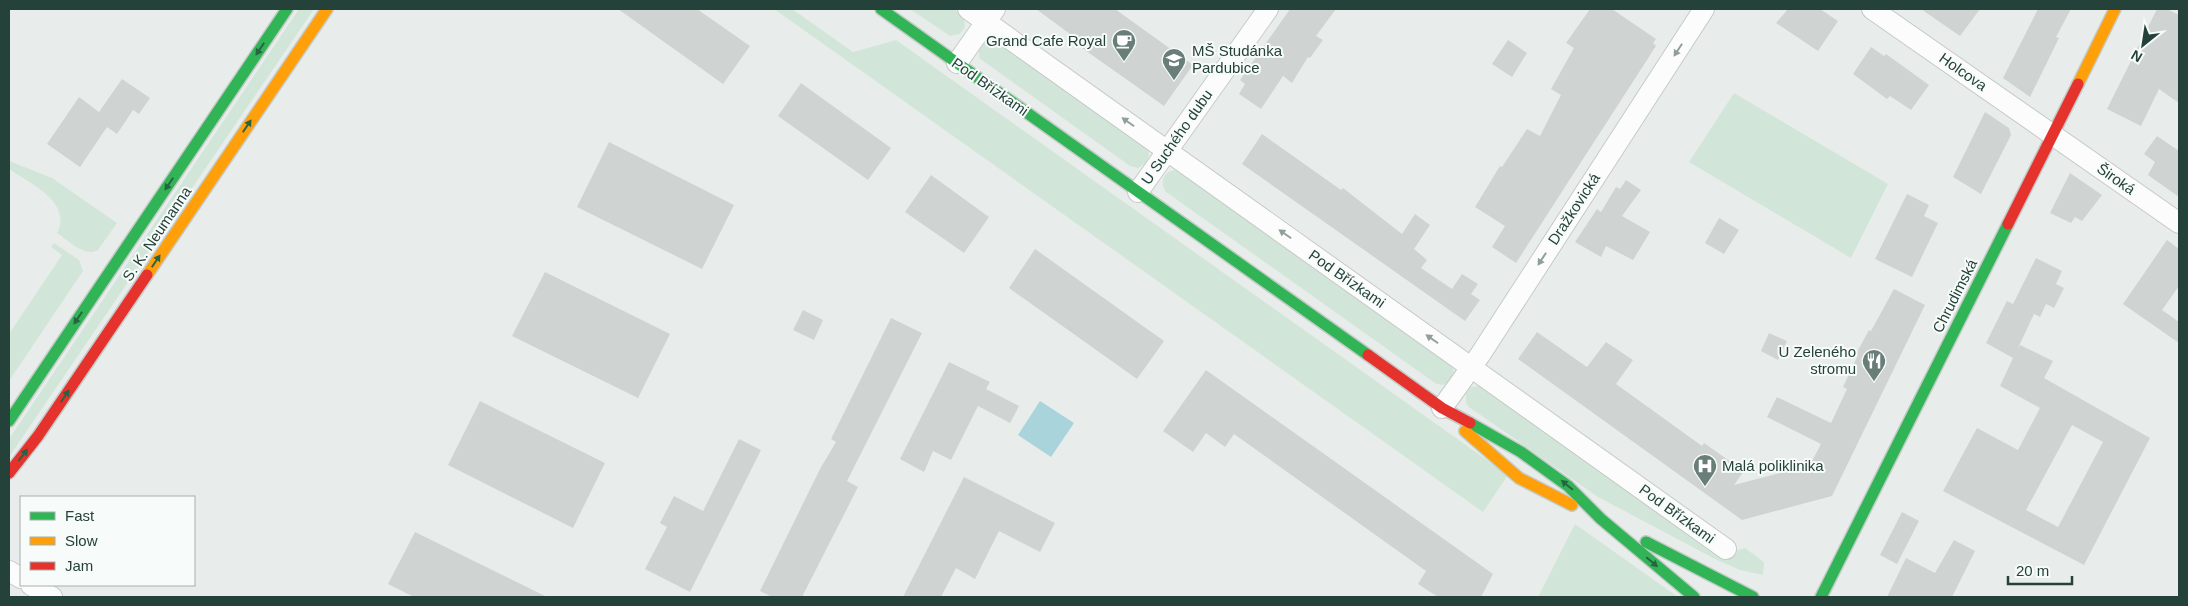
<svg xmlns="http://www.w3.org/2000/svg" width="2188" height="606" viewBox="0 0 2188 606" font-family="Arial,sans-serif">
<rect width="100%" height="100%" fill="#e8edeb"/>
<path fill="#d1e6d8" d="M299 9H314L9 457V439Z
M774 9H792L853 52 896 40 1508 475 1483 512Z
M910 9H954L964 18 965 27 960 34 950 36Z
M990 37 997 39 1147 147 1149 154 1147 162 1138 168 1130 166 979 58V47L986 38Z
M1734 93 1888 184 1851 258 1689 162Z
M9 161 52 178 117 223 98 250C85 258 68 240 57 233 73 202 29 183 9 169Z
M1176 170 1453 367 1454 377C1449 384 1444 387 1435 383L1166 192C1159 181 1164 171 1176 170Z
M54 243 79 260 83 271 9 381V334L62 255 51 247Z
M1479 386 1483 387 1719 556 1745 548 1764 562 1763 575 1740 570 1715 559 1598 497 1469 407 1466 403V394L1471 387Z
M1575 524 1678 597H1538Z"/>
<path fill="#a9d4db" d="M1040 401 1074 423 1051 457 1018 435Z"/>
<path fill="#cfd4d2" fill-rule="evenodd" d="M618 9H697L750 46 723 84Z
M1036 9H1115L1193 65 1164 106 1068 38 1070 34Z
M1290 9H1336L1316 36 1323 40 1310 58 1308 57 1292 83 1283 76 1261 109 1239 94 1245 84 1240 80Z
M1590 9H1612L1656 39 1653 43 1656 46 1516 263 1492 247 1505 226 1475 207 1500 166 1502 167 1527 129 1540 136 1561 95 1551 89 1574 48 1566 43Z
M1788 9H1820L1838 21 1818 51 1776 23Z
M1921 9H1980L1960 36Z
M2038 9H2071L2056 37 2059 38 2030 97 2003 78Z
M2157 9H2167L2179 15V103L2159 89 2141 126 2107 109Z
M1508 40 1527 53 1512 77 1492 64Z
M1871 47 1884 56 1886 54 1929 85 1911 110 1890 96 1887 99 1853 74Z
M122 79 150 98 139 114 133 110 117 134 107 127 80 167 47 144 79 97 99 112Z
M801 83 891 148 868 180 778 116Z
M1985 112 2009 128 2011 135 1981 194 1953 177Z
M1262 134 1341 190 1343 188 1402 234 1415 214 1430 225 1414 249 1427 260 1421 268 1452 289 1462 274 1478 284 1471 294 1480 300 1465 321 1242 164Z
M2157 136 2179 151V197L2148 175 2155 162 2144 154Z
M609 142 734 205 702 269 577 207Z
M2070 173 2102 195 2082 221 2075 217 2071 223 2050 213Z
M931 175 989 217 964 253 905 212Z
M1626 180 1641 190 1622 216 1650 232 1633 260 1606 246 1601 257 1575 242 1597 209 1601 212 1616 187 1620 189Z
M1907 194 1929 205 1924 216 1938 223 1912 277 1875 259Z
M1719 218 1739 230 1724 254 1705 243Z
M2167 240 2179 249V286L2162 310 2179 322V343L2123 304Z
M1035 249 1164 341 1137 379 1009 288Z
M2036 258 2062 271 2056 284 2064 288 2054 308 2046 304 2040 317 2034 314 2017 350 2020 345 2053 361 2044 378 2150 438 2084 565 1943 491 1977 428 2018 450 2040 408 2000 386 2013 358 1986 343 2007 301 2013 304ZM2072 425 2103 442 2058 527 2026 510Z
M545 272 670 334 638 398 512 336Z
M1894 289 1925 305 1832 496 1742 520 1518 359 1537 332 1587 367 1606 342 1633 360 1616 384 1702 446 1704 443 1744 471 1734 485 1810 465 1821 444 1767 417 1777 397 1831 423 1847 389 1843 387 1858 355 1856 354 1869 330 1871 331Z
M803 310 823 320 814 340 793 330Z
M891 318 922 333 847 481 858 487 802 597H772L760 591 820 469 836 442 831 439Z
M1769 333 1787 341 1778 360 1761 351Z
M949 362 990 382 986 389 1019 406 1010 423 978 406 951 460 933 451 924 472 900 459Z
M1206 370 1493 574 1481 597H1438L1418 584 1426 571 1234 434 1225 447 1206 433 1193 452 1163 431Z
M480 401 605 463 573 528 448 465Z
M739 439 761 450 690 592 645 569 667 527 660 523 674 496 703 511Z
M964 477 1055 523 1040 552 999 531 975 579 956 568 941 597H903Z
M1902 512 1919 521 1897 564 1880 555Z
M415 532 547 597H414L388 584Z
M1954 540 1975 551 1952 597H1887L1906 558 1935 573Z"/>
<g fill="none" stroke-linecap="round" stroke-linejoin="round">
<g stroke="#c5cac8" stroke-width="22">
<path id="street" d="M968 9 1726 549
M1872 9 2179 223
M957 63 995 9
M1138 192 1268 9
M1442 408 1480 355 1704 9
M9 571 21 578
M31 585 52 597"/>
</g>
<g stroke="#c3cbc8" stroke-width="14">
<path id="fast" d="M881 9 1368 355
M9 421 287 9
M1470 423 1521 452 1568 486 1601 519 1694 597
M1646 542 1753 597
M1821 597 2008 224"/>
</g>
<g stroke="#c3cbc8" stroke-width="14">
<path id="slow" d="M2078 84 2115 9
M147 275 327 9
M1465 431 1519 478 1572 505"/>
</g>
<g stroke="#c3cbc8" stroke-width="14">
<path id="jam" d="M2008 224 2078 84
M1368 355 1442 408 1470 423
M9 473 38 436 147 275"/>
</g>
<use href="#street" stroke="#fcfcfc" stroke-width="20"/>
<use href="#fast" stroke="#30b455" stroke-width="11"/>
<use href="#slow" stroke="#ff9f0a" stroke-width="11"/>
<use href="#jam" stroke="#e5322d" stroke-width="11"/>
</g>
<defs><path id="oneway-solid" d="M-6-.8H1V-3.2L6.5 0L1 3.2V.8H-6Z" transform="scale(1.25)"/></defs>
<g fill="#286442">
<use href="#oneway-solid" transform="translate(260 49) rotate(124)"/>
<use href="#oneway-solid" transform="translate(247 126) rotate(-56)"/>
<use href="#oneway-solid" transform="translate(169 184) rotate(124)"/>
<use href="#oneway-solid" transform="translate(156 261) rotate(-56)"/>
<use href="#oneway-solid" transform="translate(78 318) rotate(124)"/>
<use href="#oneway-solid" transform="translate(65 396) rotate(-56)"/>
<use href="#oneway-solid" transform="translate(23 455) rotate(-52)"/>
<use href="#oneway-solid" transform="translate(1567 485) rotate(-140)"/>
<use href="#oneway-solid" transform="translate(1652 562) rotate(40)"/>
</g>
<g fill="#909f9b">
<use href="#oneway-solid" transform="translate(1678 50) rotate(123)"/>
<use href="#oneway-solid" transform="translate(1128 122) rotate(-145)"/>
<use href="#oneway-solid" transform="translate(1285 234) rotate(-145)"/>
<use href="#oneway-solid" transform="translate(1542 259) rotate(123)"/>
<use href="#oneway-solid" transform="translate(1432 339) rotate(-145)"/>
</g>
<defs>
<g id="cafe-pin" transform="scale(1.25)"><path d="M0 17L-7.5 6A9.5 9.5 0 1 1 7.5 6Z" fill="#697e78" stroke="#f7fbf9"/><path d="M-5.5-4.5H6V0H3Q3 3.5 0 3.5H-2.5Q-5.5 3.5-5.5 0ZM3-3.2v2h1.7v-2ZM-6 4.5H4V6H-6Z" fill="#fff"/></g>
<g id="school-pin" transform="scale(1.25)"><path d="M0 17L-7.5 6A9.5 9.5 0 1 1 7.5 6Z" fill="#697e78" stroke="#f7fbf9"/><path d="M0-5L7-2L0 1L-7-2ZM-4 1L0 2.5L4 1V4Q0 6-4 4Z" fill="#fff"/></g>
<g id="restaurant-pin" transform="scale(1.25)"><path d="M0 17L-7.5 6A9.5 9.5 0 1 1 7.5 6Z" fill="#697e78" stroke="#f7fbf9"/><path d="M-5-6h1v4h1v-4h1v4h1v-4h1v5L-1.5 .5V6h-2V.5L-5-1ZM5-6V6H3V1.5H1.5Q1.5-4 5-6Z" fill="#fff"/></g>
<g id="hospital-pin" transform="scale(1.25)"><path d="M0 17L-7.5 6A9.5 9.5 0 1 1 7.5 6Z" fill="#697e78" stroke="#f7fbf9"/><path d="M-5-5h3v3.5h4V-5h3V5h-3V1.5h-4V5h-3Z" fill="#fff"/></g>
</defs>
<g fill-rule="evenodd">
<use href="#cafe-pin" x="1124" y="41"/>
<use href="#school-pin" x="1174" y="60"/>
<use href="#restaurant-pin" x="1874" y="361"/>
<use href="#hospital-pin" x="1705" y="466"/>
</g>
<g text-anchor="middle" stroke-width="4" stroke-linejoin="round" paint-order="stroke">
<g font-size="15" fill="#24423a" stroke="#f7fbf9" text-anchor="end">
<text x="1106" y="46">Grand Cafe Royal</text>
<text x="1192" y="56" text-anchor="start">MŠ Studánka<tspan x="1192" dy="17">Pardubice</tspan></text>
<text x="1856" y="357">U Zeleného<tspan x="1856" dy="17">stromu</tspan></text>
<text x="1722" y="471" text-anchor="start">Malá poliklinika</text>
</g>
<g font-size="15" fill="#24423a" stroke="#f7fbf9">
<text transform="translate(1963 72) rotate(35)" y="5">Holcova</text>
<text transform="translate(990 87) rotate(35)" y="5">Pod Břízkami</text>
<text transform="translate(1177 137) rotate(-55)" y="5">U Suchého dubu</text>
<text transform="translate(2116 179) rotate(35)" y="5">Široká</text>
<text transform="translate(1574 209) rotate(-57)" y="5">Dražkovická</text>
<text transform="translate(157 234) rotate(-56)" y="5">S. K. Neumanna</text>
<text transform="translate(1347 279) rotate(35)" y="5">Pod Břízkami</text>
<text transform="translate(1955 296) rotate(-63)" y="5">Chrudimská</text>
<text transform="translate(1677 514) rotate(36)" y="5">Pod Břízkami</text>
</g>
</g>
<rect width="2188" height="606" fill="none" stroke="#24423a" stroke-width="20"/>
<rect x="20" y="496" width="175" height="90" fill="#f7fbf9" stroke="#a3b1ad"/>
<rect x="30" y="512" width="25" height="8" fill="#30b455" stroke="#a3b1ad"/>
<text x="65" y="521" font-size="15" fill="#24423a">Fast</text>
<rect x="30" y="537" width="25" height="8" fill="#ff9f0a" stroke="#a3b1ad"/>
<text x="65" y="546" font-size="15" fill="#24423a">Slow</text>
<rect x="30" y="562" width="25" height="8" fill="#e5322d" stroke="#a3b1ad"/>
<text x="65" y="571" font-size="15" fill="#24423a">Jam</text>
<g transform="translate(2143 45) rotate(210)" stroke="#f7fbf9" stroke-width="4" paint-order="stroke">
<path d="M0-4L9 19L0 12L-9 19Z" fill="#24423a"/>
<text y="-8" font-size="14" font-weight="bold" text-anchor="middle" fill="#24423a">N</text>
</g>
<path d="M2008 576v8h64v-8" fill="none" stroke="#24423a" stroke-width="2.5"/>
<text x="2016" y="576" font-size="15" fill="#24423a" stroke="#f7fbf9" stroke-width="4" paint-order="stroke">20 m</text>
</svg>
